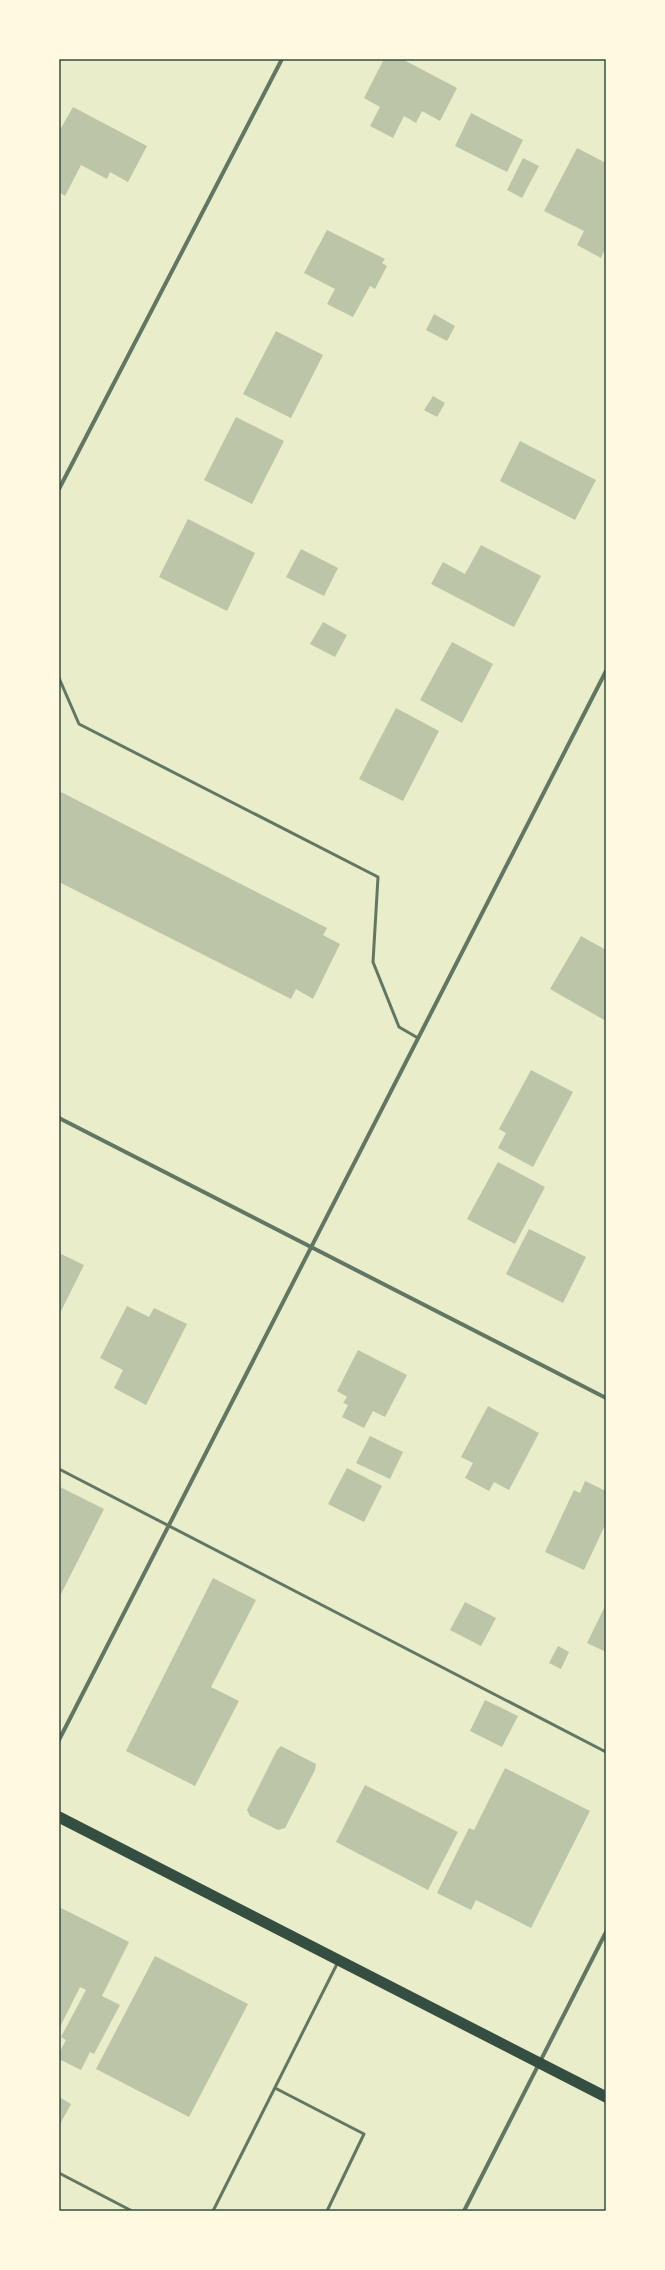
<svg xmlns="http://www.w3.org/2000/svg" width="665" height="2270" viewBox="0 0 665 2270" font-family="Bitter,serif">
<rect width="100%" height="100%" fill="#e9edc9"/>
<path fill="#bcc5a7" d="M384 59H402L457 88 440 121 422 111 416 123 404 116 393 138 370 126 380 107 364 98Z
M73 107 147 146 128 182 110 172 107 179 81 165 65 196 59 192V127L61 128Z
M471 113 523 140 507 172 455 146Z
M577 148 606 163V247L601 258 577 245 584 231 544 211Z
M523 158 539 166 522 198 507 190Z
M327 230 385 259 382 263 387 266 375 289 370 286 353 317 327 304 335 289 304 273Z
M434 314 455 326 447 341 426 330Z
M276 331 323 355 291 418 243 394Z
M433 396 445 403 437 417 424 410Z
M236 417 284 441 252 504 204 480Z
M520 441 596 480 575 520 500 481Z
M188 519 255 553 227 611 159 577Z
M481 545 541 576 514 627 431 584 443 562 465 574Z
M301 549 338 568 324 596 286 577Z
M323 622 347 635 335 657 310 644Z
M452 642 493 664 462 723 420 700Z
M396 708 439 731 403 801 359 779Z
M61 792 327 928 323 935 340 944 313 999 296 989 291 999 59 882V797Z
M581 936 606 950V1021L550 989Z
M531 1070 573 1092 533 1167 498 1148 506 1133 499 1129Z
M498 1162 545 1187 515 1244 467 1219Z
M529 1229 586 1257 563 1303 506 1274Z
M59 1253 84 1265 59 1315Z
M127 1306 149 1317 154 1308 187 1324 146 1405 114 1388 123 1370 100 1358Z
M358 1350 407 1375 385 1417 373 1411 364 1428 342 1417 348 1405 343 1403 347 1397 337 1391Z
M488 1406 539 1433 509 1490 494 1482 489 1491 465 1478 473 1463 461 1457Z
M370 1436 403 1452 390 1479 356 1463Z
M347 1468 382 1486 364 1522 328 1504Z
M585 1481 606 1491V1523L584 1570 545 1552 574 1490 580 1493Z
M60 1487 104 1509 59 1598V1488Z
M213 1578 256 1600 211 1687 239 1701 195 1786 126 1751Z
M465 1602 496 1618 481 1646 450 1630Z
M606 1604V1652L587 1643Z
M558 1646 569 1652 561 1669 549 1663Z
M485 1700 518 1716 502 1747 470 1731Z
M281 1746 316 1764 315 1770 285 1828 278 1830 250 1816 247 1810 277 1750Z
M505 1768 590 1811 531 1928 476 1900 471 1910 437 1893 469 1828 474 1830Z
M365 1785 458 1832 428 1890 336 1842Z
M59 1907 129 1942 102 1996 120 2005 94 2054 90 2052 81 2070 59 2059V2053L66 2040 61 2037 86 1990 80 1987 59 2029Z
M155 1956 248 2004 189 2117 96 2069Z
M59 2097 71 2104 59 2126Z"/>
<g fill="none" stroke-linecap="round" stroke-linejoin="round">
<path stroke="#617663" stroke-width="3" d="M59 678 79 724 378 877 373 962 399 1027 418 1038
M59 1469 606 1752
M275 2088 364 2134 327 2211
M59 2173 132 2211
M213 2211 338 1962"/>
<path stroke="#617663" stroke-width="4" d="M59 489 282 59
M59 1118 606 1398
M59 1740 606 671
M464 2211 606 1932"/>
<path stroke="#344e41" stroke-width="11" d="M59 1817 606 2097"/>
</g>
<rect width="665" height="2270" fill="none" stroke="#fefae0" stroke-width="120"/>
<rect x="60" y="60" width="545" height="2150" fill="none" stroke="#344e41" stroke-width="1.5"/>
</svg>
